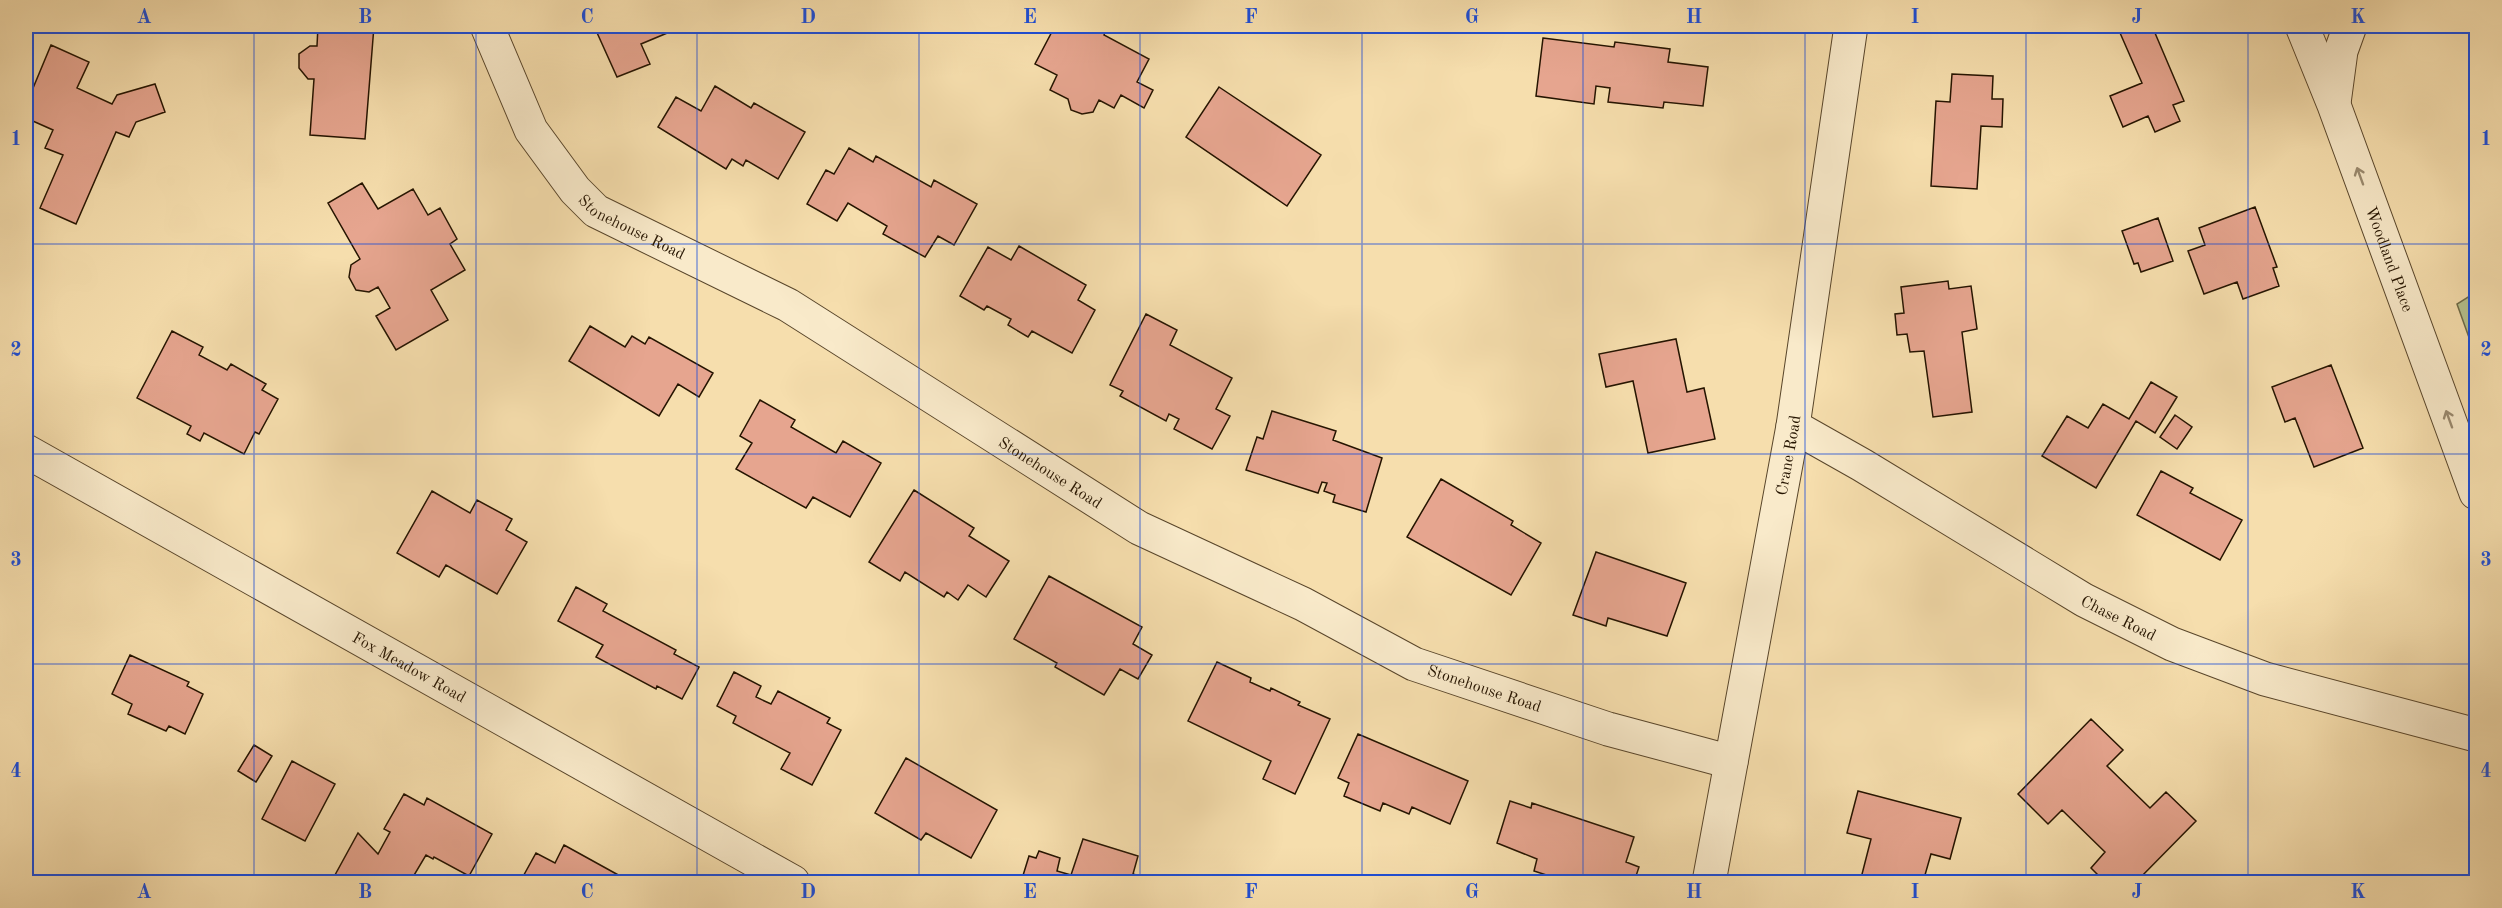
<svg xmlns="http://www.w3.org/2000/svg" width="2502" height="908" viewBox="0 0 2502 908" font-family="'Old Standard TT',serif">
<rect width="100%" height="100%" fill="#f6dead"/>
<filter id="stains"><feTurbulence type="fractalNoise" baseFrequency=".00333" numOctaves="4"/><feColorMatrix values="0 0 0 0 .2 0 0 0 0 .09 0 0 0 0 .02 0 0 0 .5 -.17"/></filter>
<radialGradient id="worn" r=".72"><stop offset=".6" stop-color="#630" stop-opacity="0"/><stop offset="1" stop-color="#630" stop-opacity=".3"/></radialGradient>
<path fill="#b6c28f" stroke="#6e6b48" stroke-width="1.5" d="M2476 292V357L2457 304Z"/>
<path fill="#e6a58f" stroke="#251400" stroke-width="1.5" d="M318 26H374L365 139 310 135 314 79H308L299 68V54L310 46H317Z
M594 26H670L672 31 641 44 650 64 617 77Z
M971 26H991L986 33Z
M1055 26H1109L1104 35 1149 59 1137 82 1153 90 1144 108 1121 95 1114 108 1099 100 1093 112 1082 114 1071 110 1068 99 1050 90 1057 75 1035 64Z
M2117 26H2152L2184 101 2173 105 2180 121 2155 132 2148 116 2123 127 2110 96 2142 83Z
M1543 38 1614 47 1615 42 1670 49 1668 62 1708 67 1703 106 1664 102 1663 108 1608 102 1610 88 1596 86 1594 104 1536 96Z
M51 45 89 62 77 88 112 104 117 95 155 84 165 112 136 122 129 137 116 132 76 224 40 208 63 155 45 148 53 130 26 118V105Z
M1952 74 1993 76 1992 99H2003L2002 127 1981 126 1977 189 1931 186 1936 101 1950 102Z
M715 86 751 108 754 103 805 132 778 179 746 160 743 166 732 159 726 169 658 127 676 97 701 111Z
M1219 87 1321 155 1287 206 1186 137Z
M849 148 873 162 876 156 931 187 934 180 977 204 954 245 938 236 925 257 883 234 887 226 848 203 837 221 807 204 826 170 834 174Z
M362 183 378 209 413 189 428 215 440 208 457 239 450 244 465 270 431 290 448 320 396 350 376 316 390 308 378 287 369 292 356 290 349 277 351 265 360 259 328 203Z
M2255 207 2277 267 2273 268 2279 286 2243 299 2237 282 2204 294 2188 251 2205 245 2199 228Z
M2158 218 2173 261 2141 272 2138 263 2134 264 2122 231Z
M1019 246 1086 285 1078 300 1095 310 1072 353 1032 331 1028 337 1008 325 1011 319 987 306 984 310 960 296 988 247 1011 260Z
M1948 281 1949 289 1971 286 1977 329 1962 332 1972 412 1933 417 1924 351 1910 352 1907 334 1897 335 1895 314 1904 313 1901 287Z
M1146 314 1177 330 1170 345 1232 378 1216 409 1230 416 1212 449 1174 429 1179 419 1169 414 1166 421 1120 396 1123 391 1110 385Z
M590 326 625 347 632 336 645 344 649 337 713 373 699 397 678 384 659 416 569 361Z
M172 331 203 347 199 355 227 370 231 364 266 384 262 390 278 399 259 434 255 432 244 454 204 433 200 441 187 434 191 426 137 398Z
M1676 339 1687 392 1704 388 1715 439 1648 453 1633 381 1606 387 1599 354Z
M2331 365 2363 448 2314 467 2295 418 2285 422 2272 387Z
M2151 382 2177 397 2155 433 2136 421 2096 488 2042 456 2067 416 2088 428 2103 404 2129 419Z
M760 400 795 420 791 427 836 453 843 441 881 463 850 517 813 497 806 508 736 469 752 443 740 436Z
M1272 411 1336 431 1333 440 1382 458 1366 512 1333 502 1335 495 1324 491 1327 483 1322 482 1318 493 1246 470 1257 437 1263 439Z
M2175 415 2192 427 2177 449 2160 437Z
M2161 471 2193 488 2190 493 2242 520 2220 560 2137 515Z
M1441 479 1513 521 1511 525 1541 543 1511 595 1407 537Z
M914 490 974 528 969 536 1009 561 986 597 968 585 958 600 947 592 944 597 905 572 900 581 869 562Z
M432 491 470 513 477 500 512 519 506 530 527 542 497 594 446 565 439 577 397 553Z
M1596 552 1686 583 1667 636 1608 618 1606 626 1573 615Z
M1049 576 1142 627 1133 644 1152 655 1138 679 1120 669 1104 695 1055 667 1057 663 1014 639Z
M576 587 607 604 603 611 676 650 674 654 699 667 682 699 657 686 656 689 596 657 603 645 558 621Z
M130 655 189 682 187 686 203 694 185 734 169 726 166 731 128 714 132 704 112 694Z
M1217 662 1251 678 1250 682 1270 691 1271 688 1300 702 1298 705 1330 719 1295 794 1263 779 1271 761 1188 721Z
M734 672 761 686 756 697 771 704 778 691 830 718 827 723 841 730 812 785 781 769 790 753 733 723 736 716 717 706Z
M2091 719 2123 750 2107 766 2150 808 2166 792 2196 821 2136 882H2105L2091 868 2105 852 2062 810 2048 824 2018 794Z
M1358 734 1468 781 1450 824 1412 807 1409 814 1383 803 1380 811 1344 796 1349 783 1338 778Z
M254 745 272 756 256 782 238 771Z
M906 758 997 810 971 858 926 833 921 840 875 813Z
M292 761 335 784 305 841 262 819Z
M1858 791 1961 818 1950 859 1931 854 1923 882H1860L1871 839 1847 833Z
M404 794 424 805 427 798 492 834 469 876 434 857 433 859 426 855 410 882H347L335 875 358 833 378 854 390 832 384 829Z
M1510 801 1531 808 1532 803 1634 837 1626 862 1639 867 1634 882H1568L1534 871 1537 859 1497 843Z
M1083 839 1138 856 1133 874 1158 882H1021L1029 856 1036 858 1039 851 1060 858 1057 871 1071 875Z
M564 845 631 882H560L553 879 550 882H520L536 853 555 863Z"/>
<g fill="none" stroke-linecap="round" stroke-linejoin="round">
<g stroke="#59462b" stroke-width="35">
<g id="minor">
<path id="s1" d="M487 26 531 130 575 190 596 211 788 305 1139 528 1303 604 1414 664 1608 729 1731 762"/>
<path id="s2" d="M2302 26 2334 105 2476 493"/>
<path d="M2334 103 2341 51 2350 26"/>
<path id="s3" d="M1793 426 1862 465 2084 600 2172 644 2265 679 2476 735"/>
<path id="s4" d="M26 451 793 882"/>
<path id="s5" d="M1709 882 1793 426 1851 26"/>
</g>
</g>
<use href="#minor" stroke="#f9eaca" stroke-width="33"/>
</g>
<defs><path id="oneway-shaft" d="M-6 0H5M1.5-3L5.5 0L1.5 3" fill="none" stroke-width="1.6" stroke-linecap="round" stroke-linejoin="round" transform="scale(1.5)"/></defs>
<g stroke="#9a8a6f">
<use href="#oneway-shaft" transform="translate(2360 176) rotate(-110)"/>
<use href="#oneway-shaft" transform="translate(2449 419) rotate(-110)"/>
</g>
<path fill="none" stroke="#1d4ed8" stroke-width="1.5" stroke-opacity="0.55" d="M254 26V882M476 26V882M697 26V882M919 26V882M1140 26V882M1362 26V882M1583 26V882M1805 26V882M2026 26V882M2248 26V882M26 244H2476M26 454H2476M26 664H2476"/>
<g text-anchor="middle" stroke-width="5" stroke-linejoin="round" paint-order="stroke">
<g font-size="16" fill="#251400" stroke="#f9eaca">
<text dy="6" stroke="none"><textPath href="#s1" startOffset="256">Stonehouse Road</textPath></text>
<text dy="6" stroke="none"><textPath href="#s2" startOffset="249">Woodland Place</textPath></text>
<text dy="6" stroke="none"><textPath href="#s5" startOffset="434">Crane Road</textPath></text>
<text dy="6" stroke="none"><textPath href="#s1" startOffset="742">Stonehouse Road</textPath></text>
<text dy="6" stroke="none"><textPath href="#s3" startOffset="378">Chase Road</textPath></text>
<text dy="6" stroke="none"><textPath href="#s4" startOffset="440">Fox Meadow Road</textPath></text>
<text dy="6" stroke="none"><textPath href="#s1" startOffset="1228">Stonehouse Road</textPath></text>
</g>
</g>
<rect width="2502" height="908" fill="none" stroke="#f6dead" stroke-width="66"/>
<rect x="33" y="33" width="2436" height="842" fill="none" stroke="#1d4ed8" stroke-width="2"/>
<g font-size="20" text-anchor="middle" font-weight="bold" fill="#1d4ed8">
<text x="144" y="23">A</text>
<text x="365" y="23">B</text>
<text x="587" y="23">C</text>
<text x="808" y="23">D</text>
<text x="1030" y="23">E</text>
<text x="1251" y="23">F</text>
<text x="1472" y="23">G</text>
<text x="1694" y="23">H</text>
<text x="1915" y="23">I</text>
<text x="2137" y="23">J</text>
<text x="2358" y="23">K</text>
<text x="16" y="145">1</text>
<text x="2486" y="145">1</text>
<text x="16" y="356">2</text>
<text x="2486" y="356">2</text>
<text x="16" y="566">3</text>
<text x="2486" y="566">3</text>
<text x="16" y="777">4</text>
<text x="2486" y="777">4</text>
<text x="144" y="898">A</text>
<text x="365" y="898">B</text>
<text x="587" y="898">C</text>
<text x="808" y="898">D</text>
<text x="1030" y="898">E</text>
<text x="1251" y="898">F</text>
<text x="1472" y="898">G</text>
<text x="1694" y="898">H</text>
<text x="1915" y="898">I</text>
<text x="2137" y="898">J</text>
<text x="2358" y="898">K</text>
</g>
<rect width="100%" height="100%" filter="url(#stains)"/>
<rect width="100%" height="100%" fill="url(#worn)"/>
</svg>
